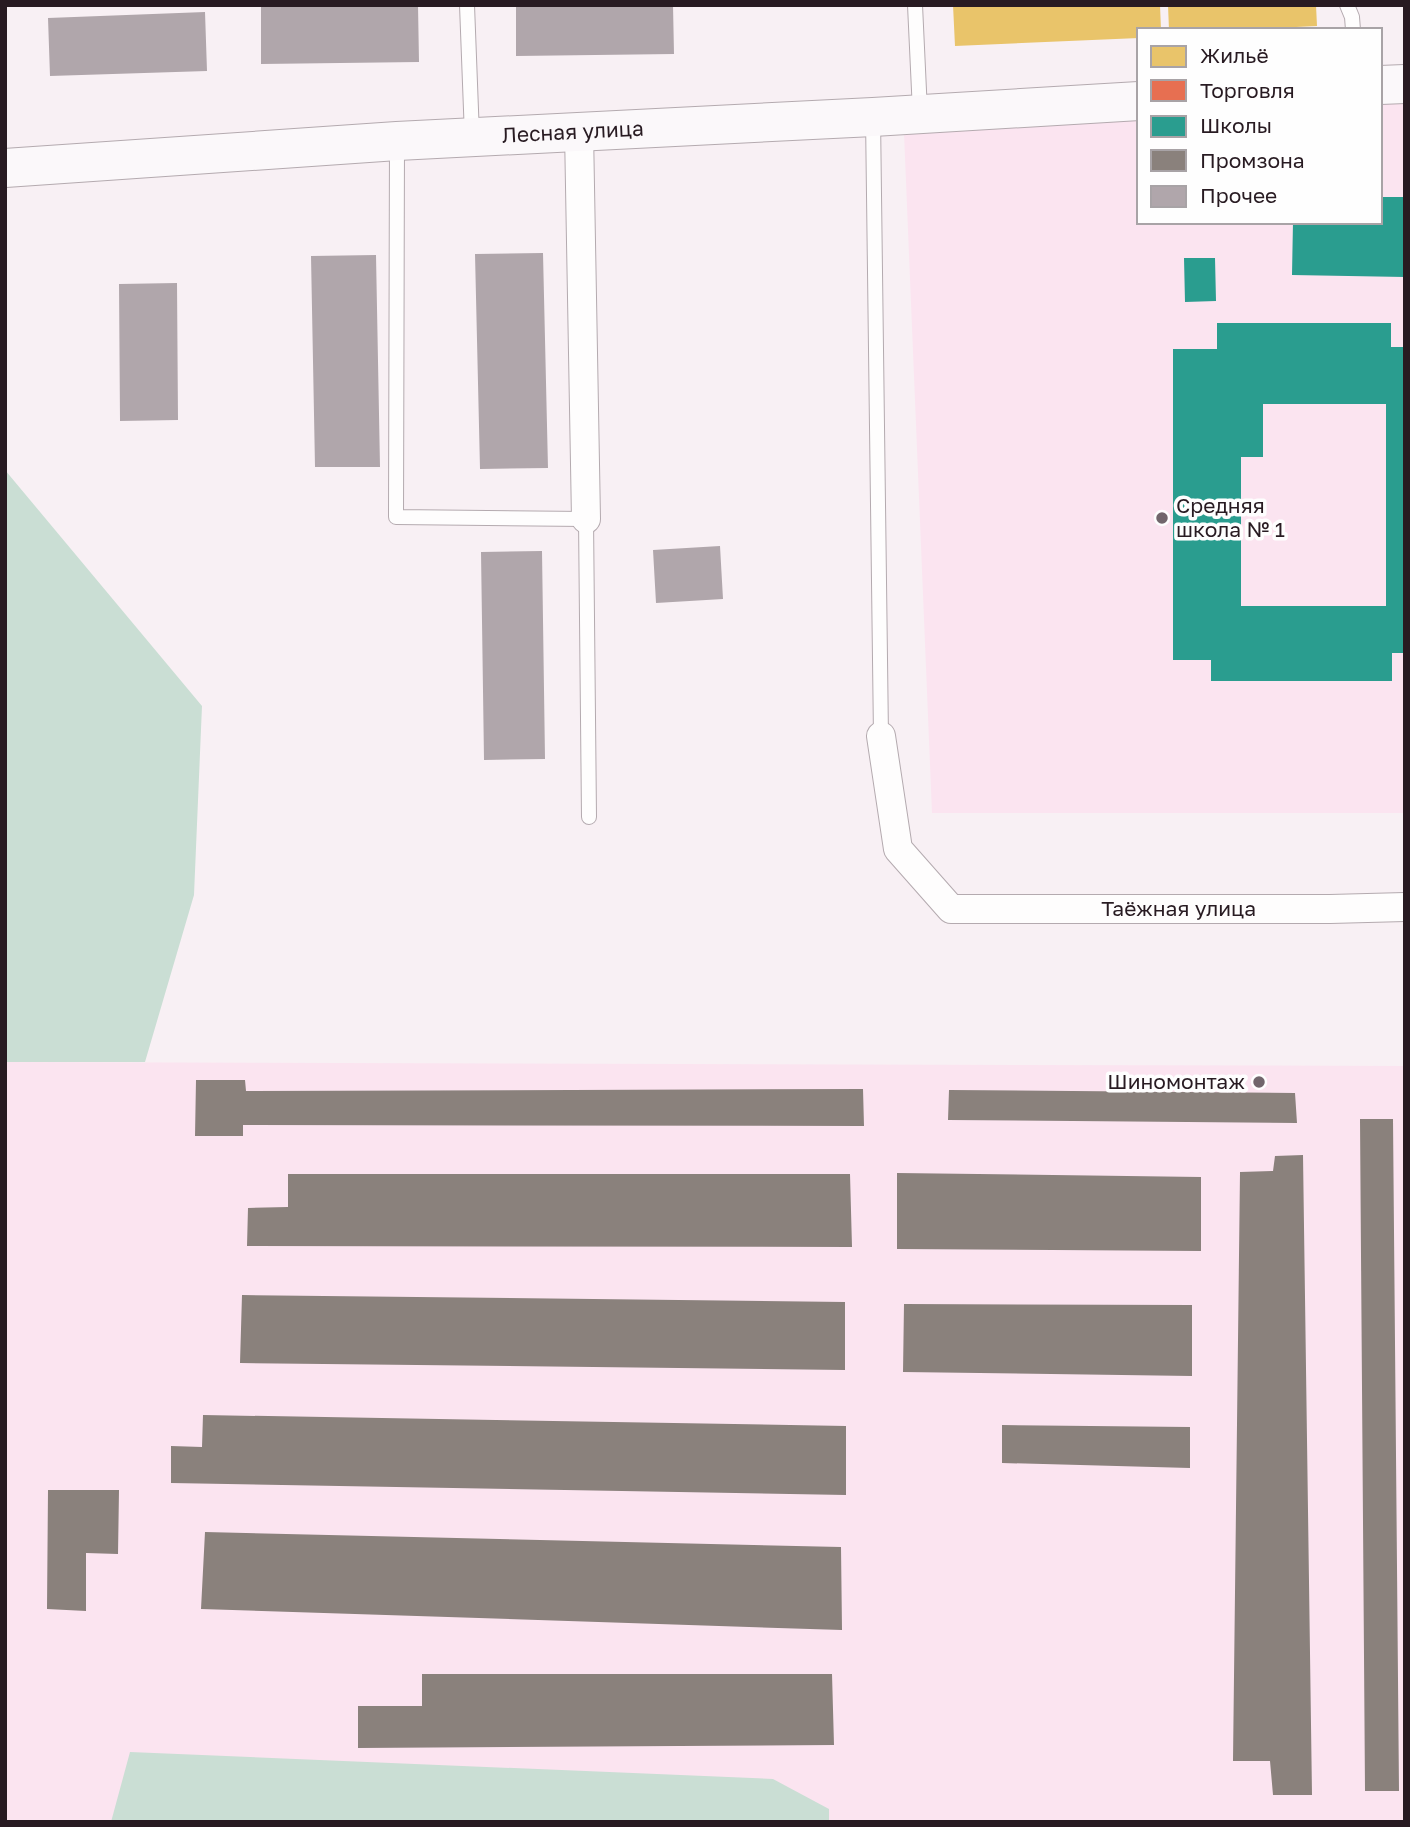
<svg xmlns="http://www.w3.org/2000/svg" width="1410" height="1827" viewBox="0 0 1410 1827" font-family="'Golos Text',sans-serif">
<rect width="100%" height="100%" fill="#f8f0f4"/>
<path fill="#fbe4f0" d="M1405 100V813H932L904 133 1139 117V222H1380V101Z
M5 1062 1405 1066V1822H5Z"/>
<path fill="#caded4" d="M5 470 202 706 194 895 145 1062H5Z
M130 1752 773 1779 829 1809V1822H111Z"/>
<path fill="#e9c46a" d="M953 5H1160L1161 30H1139V38L955 46Z
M1168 5H1316L1317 26 1236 30H1169Z"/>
<path fill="#e76f51" d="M1202 222H1255V225H1202Z"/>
<path fill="#2a9d8f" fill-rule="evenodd" d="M1380 197H1405V277L1292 275 1293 222H1380Z
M1184 258H1215L1216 301 1185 302Z
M1217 323H1391V347H1405V653H1392V681H1211V660H1173V349H1217ZM1263 404H1386V606H1241V457H1263Z"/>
<path fill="#8a817c" d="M196 1080H245L246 1091 863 1089 864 1126 243 1125V1136H195Z
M949 1090 1295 1093 1297 1123 948 1120Z
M1360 1119H1393L1399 1791H1365Z
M1303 1155 1312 1795H1273L1270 1761H1233L1240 1172 1273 1171 1275 1156Z
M897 1173 1201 1177V1251L897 1249Z
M288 1174H850L852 1247 247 1246 248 1208 288 1207Z
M242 1295 845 1302V1370L240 1363Z
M904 1304 1192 1305V1376L903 1372Z
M203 1415 846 1426V1495L171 1483V1446L202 1447Z
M1002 1425 1190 1427V1468L1002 1463Z
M48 1490H119L118 1554 86 1553V1611L47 1609Z
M205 1532 841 1547 842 1630 201 1609Z
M422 1674H832L834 1745 358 1748V1706H422Z"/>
<path fill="#b0a6ab" d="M418 5 419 62 261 64V6Z
M516 5H673L674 54 516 56Z
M205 12 207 71 50 76 48 18Z
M543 253 548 468 480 469 475 254Z
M376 255 380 467H315L311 256Z
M177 283 178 420 120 421 119 284Z
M720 546 723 599 656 603 653 550Z
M542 551 545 759 484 760 481 552Z"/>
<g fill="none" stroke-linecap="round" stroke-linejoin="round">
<g stroke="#b4aaaf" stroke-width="16">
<path id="lane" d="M467 5 472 136
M915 5 920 112
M1347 5 1352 17 1353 30
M873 117 881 736
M397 142 396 517 586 519 589 817"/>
</g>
<g stroke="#b4aaaf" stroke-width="30">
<g id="street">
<path d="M579 131 586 519"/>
<path id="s1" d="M881 736 898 849 951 909H1330L1405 907"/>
</g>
</g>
<g stroke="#b4aaaf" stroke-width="40">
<g id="secondary">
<path d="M1380 85 1405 84"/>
<path id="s2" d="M5 168 397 141 873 117 1139 101"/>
</g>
</g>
<use href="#lane" stroke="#fefdfd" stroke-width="14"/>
<use href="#street" stroke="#fefdfd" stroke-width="28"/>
<use href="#secondary" stroke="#fbf8fa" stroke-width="38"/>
</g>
<g fill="#71666c" stroke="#fefefe" stroke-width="2.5">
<circle cx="1162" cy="518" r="7"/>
<circle cx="1259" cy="1082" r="7"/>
</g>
<g text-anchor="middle" stroke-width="7" stroke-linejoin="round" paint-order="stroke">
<g font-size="21" fill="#281b22" stroke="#fefefe">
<text dy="7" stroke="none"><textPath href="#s2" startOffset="569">Лесная улица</textPath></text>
<text dy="7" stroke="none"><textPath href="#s1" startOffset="422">Таёжная улица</textPath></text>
</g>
<g font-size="21" fill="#281b22" stroke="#fefefe" text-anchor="start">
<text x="1176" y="513">Средняя<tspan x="1176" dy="24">школа № 1</tspan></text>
<text x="1245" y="1089" text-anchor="end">Шиномонтаж</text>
</g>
</g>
<rect width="1410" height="1827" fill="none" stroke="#281b22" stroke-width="14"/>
<rect x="1137" y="28" width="245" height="196" fill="#fefefe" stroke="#a8a3a6" stroke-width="2"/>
<rect x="1151" y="46" width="35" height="21" fill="#e9c46a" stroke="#a8a3a6" stroke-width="2"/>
<text x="1200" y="63" font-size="21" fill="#281b22">Жильё</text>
<rect x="1151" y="80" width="35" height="21" fill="#e76f51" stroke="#a8a3a6" stroke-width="2"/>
<text x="1200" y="98" font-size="21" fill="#281b22">Торговля</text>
<rect x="1151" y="116" width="35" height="21" fill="#2a9d8f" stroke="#a8a3a6" stroke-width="2"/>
<text x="1200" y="133" font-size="21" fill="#281b22">Школы</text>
<rect x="1151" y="150" width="35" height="21" fill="#8a817c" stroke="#a8a3a6" stroke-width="2"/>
<text x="1200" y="168" font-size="21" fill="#281b22">Промзона</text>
<rect x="1151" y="186" width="35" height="21" fill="#b0a6ab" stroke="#a8a3a6" stroke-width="2"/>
<text x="1200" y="203" font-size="21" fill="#281b22">Прочее</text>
</svg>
